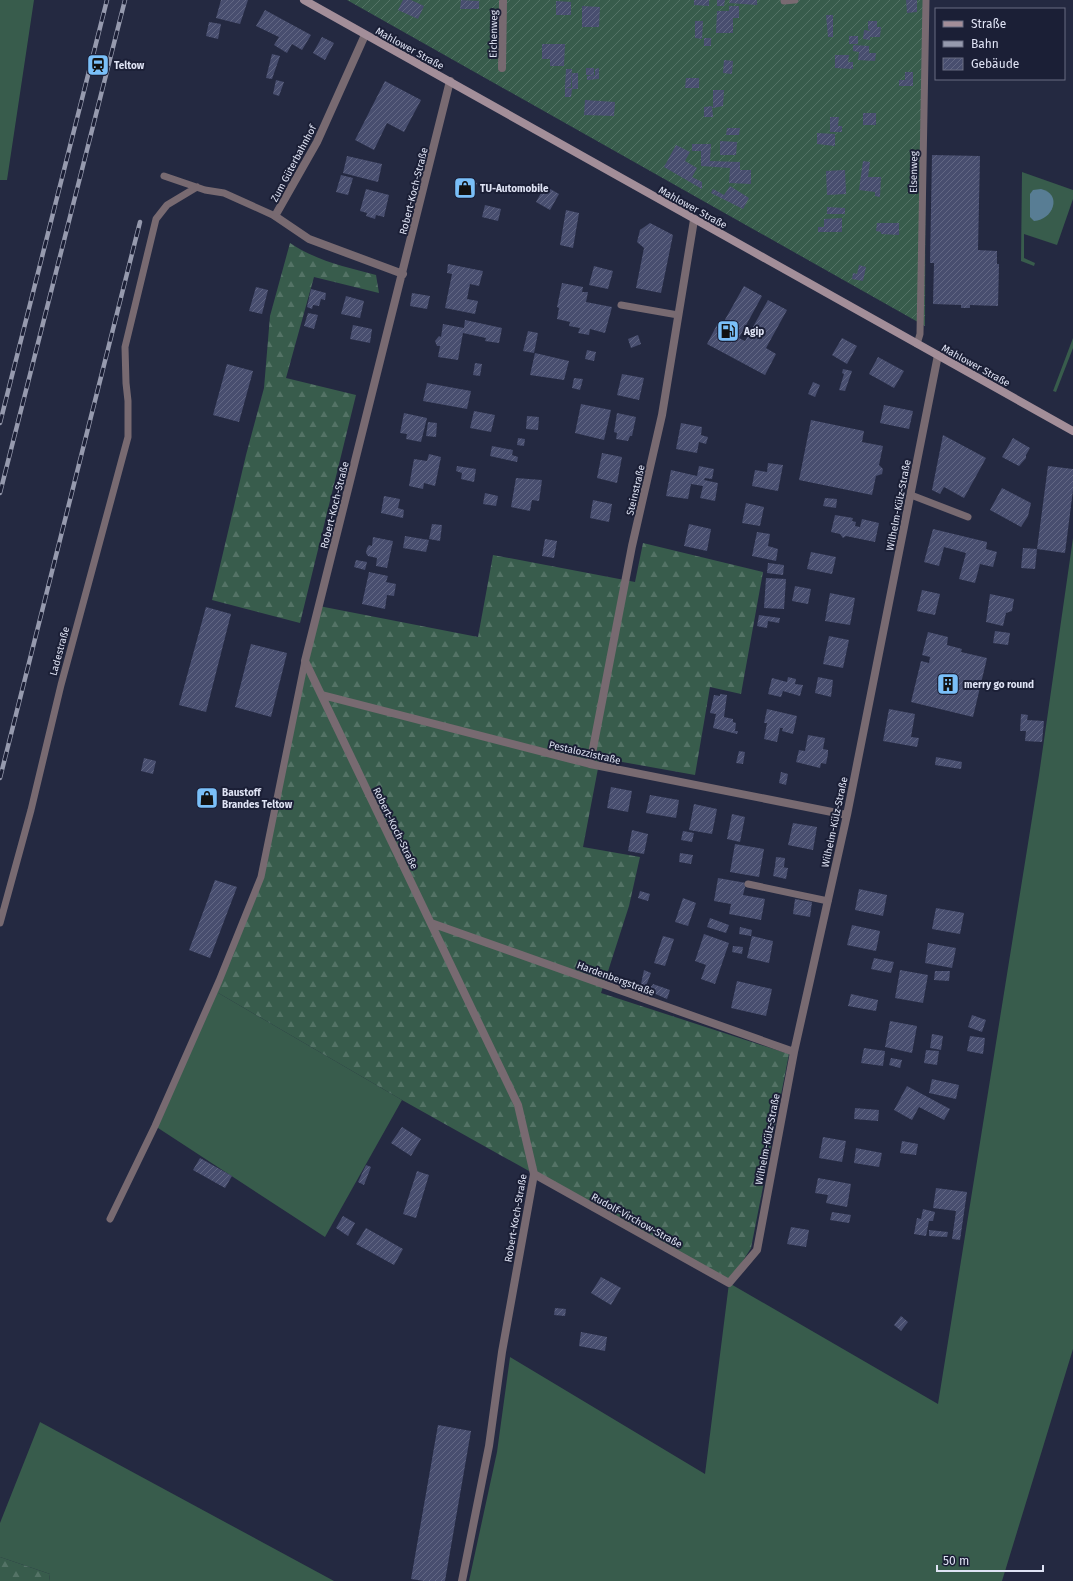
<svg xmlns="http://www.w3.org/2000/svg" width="1073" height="1581" viewBox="0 0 1073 1581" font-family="'Fira Sans',sans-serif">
<defs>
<pattern id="forest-firs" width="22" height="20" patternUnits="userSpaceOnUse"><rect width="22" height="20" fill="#385c4c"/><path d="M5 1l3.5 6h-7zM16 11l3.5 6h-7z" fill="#547366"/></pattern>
<pattern id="garden-furrows" width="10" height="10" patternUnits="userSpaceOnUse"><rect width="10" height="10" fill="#385c4c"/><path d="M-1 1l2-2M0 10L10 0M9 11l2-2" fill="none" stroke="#547366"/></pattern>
<pattern id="building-hatch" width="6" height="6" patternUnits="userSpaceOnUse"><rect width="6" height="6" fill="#484e6f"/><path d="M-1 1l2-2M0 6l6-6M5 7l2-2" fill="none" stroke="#626784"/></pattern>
</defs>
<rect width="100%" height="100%" fill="#242941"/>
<path fill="#385c4c" d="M0 0H34L7 180H0Z
M1022 172 1073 190V199L1057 245 1024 234V258L1035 263 1034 266 1021 261Z
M1073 338V348L1056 392 1053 391Z
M1073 538V1349L1002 1581H469L497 1452 510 1357 705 1474 729 1283 938 1404 1039 775Z
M215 991 402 1100 325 1237 155 1126Z
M40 1422 334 1581H49L50 1574 0 1557V1523Z"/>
<path fill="url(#forest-firs)" d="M290 243C317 261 346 267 376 275L379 293 314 277 286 378 356 395 300 623 212 600 246 455 264 388 270 316Z
M643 543 763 572 741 694 710 687 695 775 600 758 583 847 640 857 629 906 601 993 789 1054 751 1248 729 1283 402 1100 215 991 261 877 319 606 478 637 493 555 635 582Z
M0 1557 50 1574 49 1581H0Z"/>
<path fill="url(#garden-furrows)" d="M347 0H926L925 326Z"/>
<path fill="#587d94" d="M1041 189C1063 194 1053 220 1034 221L1030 217V194L1033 190Z"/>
<path fill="url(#building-hatch)" d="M221 0H248L240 24 216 18Z
M403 0H411L424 6 418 19 398 10Z
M461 0 479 1V9H460Z
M694 0H709V6L694 5Z
M717 0H725L724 6H717Z
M730 0H757V5L729 3Z
M906 0H917V12L907 13Z
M556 1 571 2V15H556Z
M582 6 600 7 599 27H582Z
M729 6H739V18H733V33H716L717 11H729Z
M265 10 311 35 302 50 292 44 287 53 274 45 279 37 256 26Z
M826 15H833V37H828Z
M695 21H703L702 39 695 38Z
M868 21H877V27H881L880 37H870V40L863 39 864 30 871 31 868 29Z
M209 22 221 24 218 39 206 36Z
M849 36H858V44H849Z
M322 37 334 43 325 60 313 53Z
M704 38H711V46H704Z
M542 44H565L564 66H550V59H542Z
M853 45 869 46V53H876L875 61 858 60 859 52 853 51Z
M272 54 280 56 272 79 266 78Z
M835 55H849L848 62H853V69L835 68Z
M724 60 733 61 732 74 723 73Z
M586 68H594V75H586Z
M599 68V79L587 80V76L595 75V69Z
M566 69H572L571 87H565Z
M905 72H913V86H899V80H905Z
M572 73H578V89H572L571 97H565V87L572 88Z
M686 78H699V88H685Z
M276 80 284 82 279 96 273 94Z
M385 81 421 100 404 132 387 123 374 150 355 140Z
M713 90H724L723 106 713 108Z
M585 100 615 102 614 116 584 115Z
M712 106 713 117H704V107Z
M863 113H876V125H863Z
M830 117H839L838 126H842V132H830Z
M727 128H740L739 135H726Z
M817 133 835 134V146L817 144Z
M720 141 737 142 736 155H720Z
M692 144H711L710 161 740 162V170H751V184L729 183 730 168 701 166V151H692Z
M676 145 690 152 685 161 697 168 692 177 702 182V189L664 167Z
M932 155 980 156 978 250 997 251V264H999L998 306 970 305V308H961V305L933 304 934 263H930Z
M347 156 382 164 378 182 343 173Z
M863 161 870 162 868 177H881L880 197 875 196V192L859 190Z
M845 170 846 194 827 195 826 171Z
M341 175 353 178 348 195 336 192Z
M459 177 477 183 471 199 454 193Z
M545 186 559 194 550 210 536 202Z
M730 186 749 198 743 209 711 193 713 189 724 195Z
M366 189 389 195 384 217 376 215 375 219 366 216 367 213 360 211Z
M485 205 501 209 498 221 482 217Z
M827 207 845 208V214H827Z
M566 210 579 213 573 248 560 245Z
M842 218V232H818V227H824V219Z
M650 223 673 235 661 293 636 288 644 248 637 242 640 230Z
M877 223H899V235L881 234V232L876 231Z
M448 264 483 271 479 286 470 284 467 299 478 301 475 314 445 308 452 274 447 273Z
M859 265 866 267 863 281 852 279 853 273 857 274Z
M594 266 613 271 608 289 589 285Z
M562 283 583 287 582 292H588L586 302 612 307 605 333 590 329 589 335 578 333 580 328 569 326 570 322 557 319 559 308 557 307Z
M744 286 762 296 739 338 745 341 768 300 787 310 766 348 776 354 765 375 707 344 718 323 722 325Z
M256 287 268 290 262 314 249 311Z
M311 289 326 293 325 300 321 299 319 306 313 305 312 309 307 307Z
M412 293 430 296 427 309 410 306Z
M346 296 364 301 360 318 341 314Z
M308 313 318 315 314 329 304 326Z
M465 320 502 328 499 343 485 341 486 338 463 333 458 360 438 357 440 346H437L435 341 439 336 441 337 443 324 464 328Z
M353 325 372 329 370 343 350 339Z
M528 331 538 333 534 353 523 351Z
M638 335 641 344 631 348 628 339Z
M842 338 857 346 847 364 832 355Z
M587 350 596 352 594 361 585 359Z
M535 353 569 361 564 380 530 375Z
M878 357 904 371 894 388 869 374Z
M475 363 482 364 480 376 473 375Z
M227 364 253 371 239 422 213 415Z
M843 369 852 371 845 391 839 390 844 374 842 373Z
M622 374 644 378 639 400 617 395Z
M574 378 583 379 580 390 572 388Z
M813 382 820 385 815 397 808 394Z
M427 383 471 391 467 409 423 401Z
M581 404 611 410 604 440 575 433Z
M884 405 913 411 909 429 880 423Z
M474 411 495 415 491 432 470 428Z
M404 413 427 418 421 442 406 439 407 434 400 433Z
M617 413 636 417 632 436H630L628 441 616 439 617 433 614 432Z
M527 416 539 417 538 430 526 429Z
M811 420 864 431 862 442 883 446 879 465 883 469 882 474 876 476 872 495 799 480Z
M428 422 437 423 436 437 426 436Z
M681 423 702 427 701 435 708 437 706 444 699 442 697 453 676 449Z
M943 435 986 458 964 498 944 487 940 494 932 490Z
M518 438 525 439 524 446 517 445Z
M1013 438 1030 448 1026 455V458L1019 466 1002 457Z
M492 446 513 450 512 455 518 457 517 462 490 456Z
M602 453 622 457 617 483 597 478Z
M429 454 441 457 435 486 424 483 423 489 409 486 414 459 427 461Z
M768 463 783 465 778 491 752 486 755 470 767 472Z
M457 466 476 469 474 482 461 479 462 473 456 471Z
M699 466 714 469 712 479 705 478 704 480 718 483 715 501 700 498 703 486 691 484 688 499 666 496 671 470 697 476Z
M1048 466 1073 469V490L1065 553 1037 549Z
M516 478 542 480 539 501 532 500 530 511 511 507Z
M1002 488 1031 503 1028 516 1021 527 990 510Z
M485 493 498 496 496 506 483 504Z
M384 496 400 499 398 508 404 510 403 518 381 513Z
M825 498 837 499 836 508 823 506Z
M593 500 612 504 609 522 590 518Z
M746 503 764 507 760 526 742 523Z
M835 515 853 518 852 521 856 522 855 526 860 527 862 519 879 523 875 542 846 536 843 538 840 534 831 532Z
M432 524 442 525 440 541 429 539Z
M689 524 711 529 707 551 684 546Z
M933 529 987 542 986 549 997 552 993 567 980 564 975 583 959 579 966 553 944 547 939 566 924 562Z
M757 532 770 534 768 546 778 549 776 561 752 556Z
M405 536 429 540 426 552 403 548Z
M373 537 393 541 387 568 376 566 377 558 368 556 366 553 367 548 369 545 372 546Z
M545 539 557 541 554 558 542 556Z
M1023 548 1037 549 1035 569 1021 568Z
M811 552 836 557 832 574 807 569Z
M356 560 367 562 365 570 354 567Z
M768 563 784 565 783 575 767 573Z
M369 572 388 576 386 582 396 584 394 596 387 595 385 609 362 604Z
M766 578 786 579 784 609 764 608Z
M795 586 811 589 808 604 792 601Z
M922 590 940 594 935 615 917 611Z
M830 593 855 598 850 625 825 621Z
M990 594 1014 599 1012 611 1006 613 1003 626 986 622Z
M206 607 231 614 206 712 179 705Z
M759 615 780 618 779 623 768 621 767 628 757 626Z
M995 631 1010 633 1008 645 993 643Z
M928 632 948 637 947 645 962 649 961 652 987 658 973 717 911 702 921 661 929 663 930 657 922 655Z
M829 636 849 640 843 668 823 664Z
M251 644 287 653 271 717 235 707Z
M788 677 796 679 795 684 803 685 800 696 783 691 781 697 768 694 772 678 787 682Z
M818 677 833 680 831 697 815 693Z
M720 694 727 695 724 717 733 719V722L736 723 735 731H738L737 734 713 728 716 714 710 713 714 695 720 696Z
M767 709 797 716 793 734 782 731 783 728H780L777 742 764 739 767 723H764Z
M889 709 915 714 911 737 919 738 917 747 883 741Z
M1021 714 1028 715 1027 720 1044 721 1042 742 1025 741 1026 731H1020Z
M808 735 825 738 823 749 828 750V754L826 764 821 763 820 768 796 762 799 750 805 751Z
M739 751 745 752 743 764 736 763Z
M936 757 962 762 961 769 935 765Z
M144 758 156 761 153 774 141 771Z
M781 772 788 774 786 785 779 783Z
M611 787 632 791 628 812 607 808Z
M650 795 679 800 676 818 646 813Z
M694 804 717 809 712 834 689 830Z
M732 814 745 817 740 842 727 839Z
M793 823 817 827 813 850 788 845Z
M632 830 648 834 644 854 628 851Z
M683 831 694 833 692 842 681 840Z
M735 844 764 849 759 877 730 872Z
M680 853 693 855 691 864 679 862Z
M776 857 785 858 784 867 775 866Z
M775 866 788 868 786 879 773 876Z
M718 878 746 883 743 895 765 899 761 920 729 914 731 904 714 901Z
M215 880 237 887 210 958 189 950Z
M859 889 887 895 883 916 855 910Z
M640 891 650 894 648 901 638 898Z
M683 898 696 903 688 926 675 922Z
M795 899 812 902 810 917 793 914Z
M936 908 964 913 960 934 932 929Z
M710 918 729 925 726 933 707 927Z
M852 925 880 931 876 951 847 945Z
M740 927 752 930 751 936 739 934Z
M704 934 729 943 715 984 701 979 706 965 695 961Z
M663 936 674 939 665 966 654 963Z
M752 936 773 941 769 963 747 958Z
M928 943 956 948 952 968 925 963Z
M733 946 743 947 742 954 732 952Z
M874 958 894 962 891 973 871 969Z
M644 970 651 973 646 986 641 984Z
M900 970 928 975 923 1003 895 998Z
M935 971H950L949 981 934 980Z
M737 981 772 989 766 1016 731 1008Z
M653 984 670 990 667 999 644 989 645 987 652 986Z
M851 994 878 1000 876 1011 848 1006Z
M972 1015 986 1020 982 1032 968 1027Z
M890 1021 917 1026 912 1053 885 1047Z
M932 1034 943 1036 941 1050 930 1048Z
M970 1036 985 1038 983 1054 967 1051Z
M864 1048 885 1051 883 1066 861 1063Z
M926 1050 939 1051 937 1065 924 1063Z
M891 1058 902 1060 900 1068 889 1065Z
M932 1079 959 1085 956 1099 929 1093Z
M907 1086 950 1109 944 1120 919 1107 912 1120 894 1110Z
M855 1108 879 1110 878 1121 854 1119Z
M402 1127 421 1139 411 1156 391 1143Z
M823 1137 846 1141 842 1162 819 1158Z
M902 1141 918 1144 916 1155 900 1153Z
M856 1148 882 1153 879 1167 854 1163Z
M200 1158 232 1176 225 1188 193 1170Z
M366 1165 371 1167 364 1185 358 1182Z
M417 1171 429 1175 416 1218 403 1214Z
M818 1178 851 1184 847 1207 826 1203 828 1195 815 1193Z
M936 1188 967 1192 960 1240 952 1239 956 1211 933 1208Z
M923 1209 935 1212 933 1221H929L926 1236 914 1234 917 1218 921 1219Z
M832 1212 851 1215 849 1223 830 1220Z
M343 1216 355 1223 348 1236 336 1228Z
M791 1227 809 1230 806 1247 787 1244Z
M366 1228 403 1249 394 1265 356 1244Z
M929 1230 948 1232 947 1237 929 1236Z
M601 1277 621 1288 611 1305 591 1293Z
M555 1308 566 1309 565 1316 554 1315Z
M901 1316 908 1322 901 1331 894 1325Z
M581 1332 607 1337 605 1351 579 1346Z
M438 1425 471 1431 445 1581H424L411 1579Z"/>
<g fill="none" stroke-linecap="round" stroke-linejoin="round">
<path stroke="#786a71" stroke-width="7" d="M784 1 795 0
M164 176 205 190 224 193 275 216
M621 305 678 315
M917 344 920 334 926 0
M911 495 968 517
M748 884 828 901
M0 923 31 810 61 685 128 437V401L126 383 125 347 156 219 167 205 197 187
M110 1219 155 1126 219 981 261 877 305 661"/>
<path stroke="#786a71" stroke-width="8" d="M365 35 317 142 275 216 309 239 403 274
M502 68 503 0
M450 81 305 661 518 1105 534 1174 502 1352 489 1446 462 1581
M322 695 590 764 847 815
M590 764 632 546 662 415 694 220
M431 923 794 1052
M534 1174 729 1283 757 1250 794 1052 847 815 938 355"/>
<path stroke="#a38e99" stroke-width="8" d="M304 0 1073 431"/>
<g stroke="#969aae" stroke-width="4.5">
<path id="rail" d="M0 423 107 0
M0 493 125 0
M0 778 140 222"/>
</g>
<use href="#rail" stroke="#1b1f36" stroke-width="3" stroke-dasharray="9" stroke-linecap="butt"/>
</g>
<defs>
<g id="station-square" transform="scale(1.15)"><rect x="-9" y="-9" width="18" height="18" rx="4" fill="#7abff8" stroke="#1b1f36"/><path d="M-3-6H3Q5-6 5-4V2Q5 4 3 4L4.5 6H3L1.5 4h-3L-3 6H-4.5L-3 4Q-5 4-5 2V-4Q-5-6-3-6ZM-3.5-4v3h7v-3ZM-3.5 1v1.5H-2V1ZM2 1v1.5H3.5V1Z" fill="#111"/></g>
<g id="shop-square" transform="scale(1.15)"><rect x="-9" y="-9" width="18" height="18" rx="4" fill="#7abff8" stroke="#1b1f36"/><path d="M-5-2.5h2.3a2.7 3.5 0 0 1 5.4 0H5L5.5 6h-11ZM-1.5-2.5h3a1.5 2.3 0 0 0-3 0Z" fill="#111"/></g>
<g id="fuel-square" transform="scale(1.15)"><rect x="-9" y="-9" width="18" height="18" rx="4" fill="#7abff8" stroke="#1b1f36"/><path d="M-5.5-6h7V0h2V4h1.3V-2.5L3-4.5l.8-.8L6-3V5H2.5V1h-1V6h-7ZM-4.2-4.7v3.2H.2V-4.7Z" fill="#111"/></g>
<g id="building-square" transform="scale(1.15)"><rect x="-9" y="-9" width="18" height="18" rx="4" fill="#7abff8" stroke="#1b1f36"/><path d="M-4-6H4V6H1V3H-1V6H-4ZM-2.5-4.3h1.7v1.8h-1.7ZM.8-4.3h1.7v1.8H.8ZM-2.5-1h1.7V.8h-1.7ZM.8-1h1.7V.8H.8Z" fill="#111"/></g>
</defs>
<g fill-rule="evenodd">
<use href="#station-square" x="98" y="65"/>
<use href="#shop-square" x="465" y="188"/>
<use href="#fuel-square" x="728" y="331"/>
<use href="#building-square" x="948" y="684"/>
<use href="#shop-square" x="207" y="798"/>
</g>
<g text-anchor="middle" stroke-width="4" stroke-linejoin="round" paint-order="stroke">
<g font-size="10" fill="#dfe3f4" stroke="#1b1f36">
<text transform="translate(493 34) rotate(-89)" y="4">Eichenweg</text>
<text transform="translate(410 48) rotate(29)" y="4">Mahlower Straße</text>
<text transform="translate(293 163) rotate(-62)" y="4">Zum Güterbahnhof</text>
<text transform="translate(913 172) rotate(-89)" y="4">Elsenweg</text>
<text transform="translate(413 191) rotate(-76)" y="4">Robert-Koch-Straße</text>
<text transform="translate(693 207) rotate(29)" y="4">Mahlower Straße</text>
<text transform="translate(976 365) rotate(29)" y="4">Mahlower Straße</text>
<text transform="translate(635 490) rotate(-77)" y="4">Steinstraße</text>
<text transform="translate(334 505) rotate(-76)" y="4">Robert-Koch-Straße</text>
<text transform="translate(898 505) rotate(-79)" y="4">Wilhelm-Külz-Straße</text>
<text transform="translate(59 651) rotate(-75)" y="4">Ladestraße</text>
<text transform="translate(585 752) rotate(13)" y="4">Pestalozzistraße</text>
<text transform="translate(834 822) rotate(-78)" y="4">Wilhelm-Külz-Straße</text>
<text transform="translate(396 828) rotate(64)" y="4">Robert-Koch-Straße</text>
<text transform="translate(616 978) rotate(20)" y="4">Hardenbergstraße</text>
<text transform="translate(767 1139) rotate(-79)" y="4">Wilhelm-Külz-Straße</text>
<text transform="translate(515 1218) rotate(-80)" y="4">Robert-Koch-Straße</text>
<text transform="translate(637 1220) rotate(29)" y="4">Rudolf-Virchow-Straße</text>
</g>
<g font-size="10" font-weight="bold" fill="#dfe3f4" stroke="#1b1f36" text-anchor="start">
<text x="114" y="69">Teltow</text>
<text x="480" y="192">TU-Automobile</text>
<text x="744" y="335">Agip</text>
<text x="964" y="688">merry go round</text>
<text x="222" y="796">Baustoff<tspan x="222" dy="12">Brandes Teltow</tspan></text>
</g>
</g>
<rect x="935" y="8" width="130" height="72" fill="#1b1f36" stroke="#696d82"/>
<rect x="943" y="21" width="20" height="6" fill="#a38e99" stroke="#696d82"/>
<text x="971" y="28" font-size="12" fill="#dfe3f4">Straße</text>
<rect x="943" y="41" width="20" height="6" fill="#969aae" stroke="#696d82"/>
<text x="971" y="48" font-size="12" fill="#dfe3f4">Bahn</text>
<rect x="943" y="58" width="20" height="12" fill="url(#building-hatch)" stroke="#696d82"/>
<text x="971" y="68" font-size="12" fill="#dfe3f4">Gebäude</text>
<path d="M937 1565v6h106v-6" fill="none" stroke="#dfe3f4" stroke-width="2"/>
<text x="943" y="1565" font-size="12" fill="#dfe3f4" stroke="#1b1f36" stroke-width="3" paint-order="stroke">50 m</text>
</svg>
